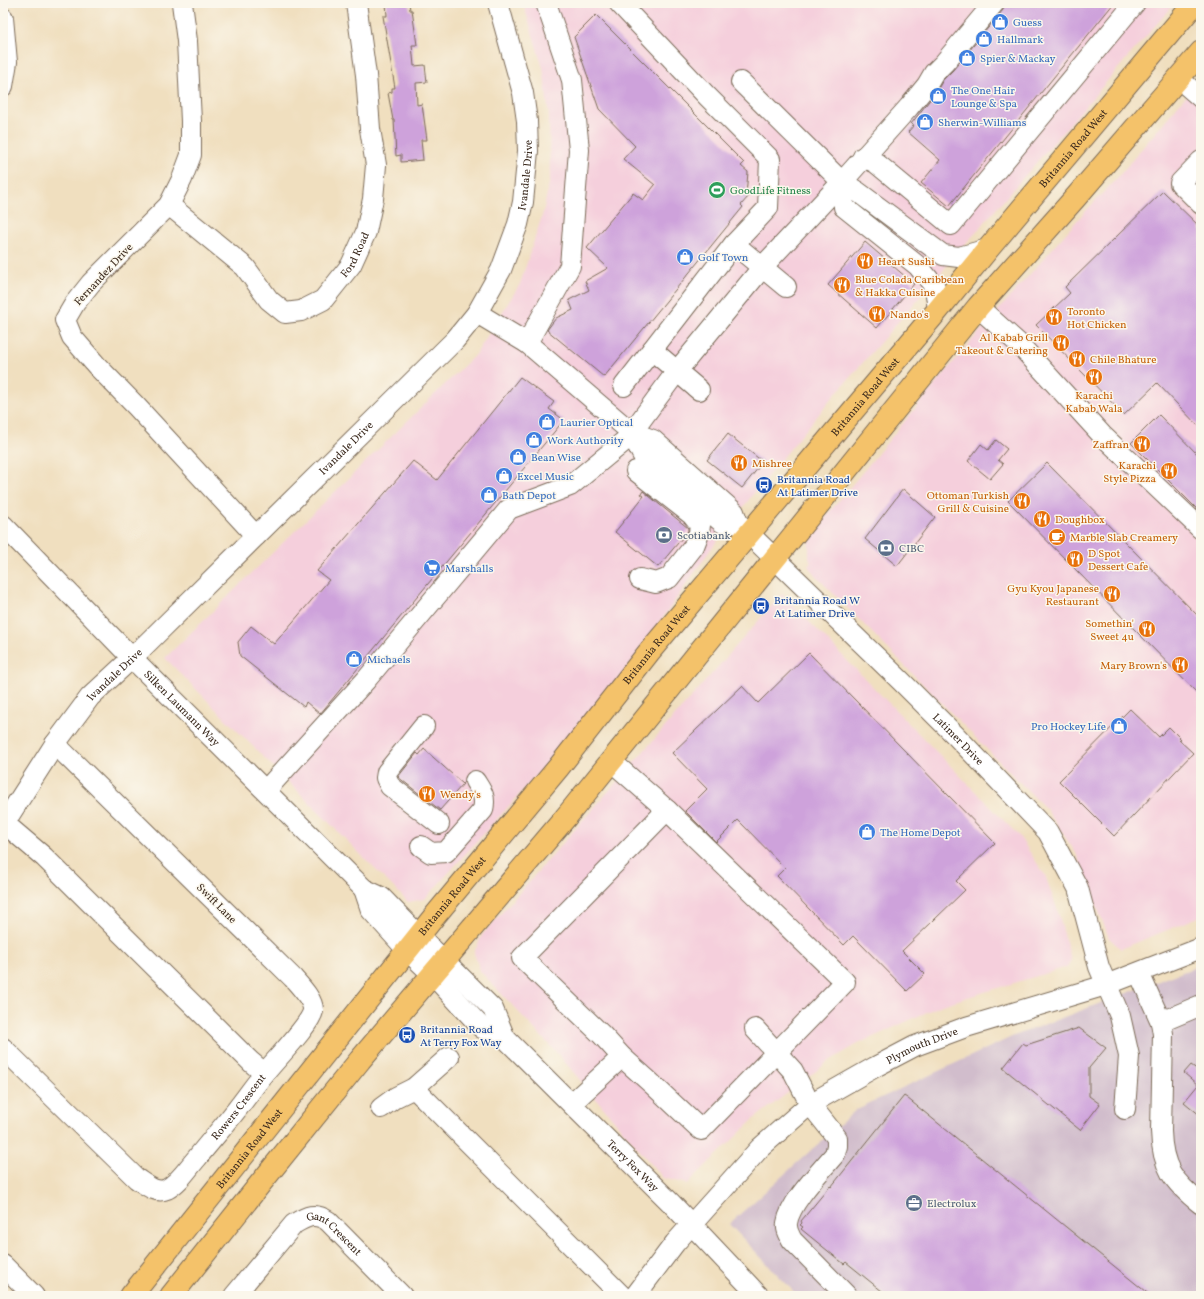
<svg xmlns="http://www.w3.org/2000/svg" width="1204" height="1299" viewBox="0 0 1204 1299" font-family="Vollkorn,serif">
<rect width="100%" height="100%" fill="#fbf7ec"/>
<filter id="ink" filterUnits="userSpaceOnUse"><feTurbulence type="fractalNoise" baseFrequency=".025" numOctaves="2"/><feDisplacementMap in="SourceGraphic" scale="8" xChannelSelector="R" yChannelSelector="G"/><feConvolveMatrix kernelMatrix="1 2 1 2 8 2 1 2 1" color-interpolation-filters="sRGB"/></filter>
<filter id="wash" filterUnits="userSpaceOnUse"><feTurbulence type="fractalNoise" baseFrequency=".012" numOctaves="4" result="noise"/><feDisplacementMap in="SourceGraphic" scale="16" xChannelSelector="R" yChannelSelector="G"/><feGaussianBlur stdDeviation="0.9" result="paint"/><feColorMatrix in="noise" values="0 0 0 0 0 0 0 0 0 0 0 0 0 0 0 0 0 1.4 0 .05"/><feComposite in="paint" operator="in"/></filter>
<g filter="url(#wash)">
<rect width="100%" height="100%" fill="#f0dfbf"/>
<path fill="#f5cfdc" d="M523 3H1175L833 397 757 489 711 549 609 695 425 899 408 902 165 658 476 354 520 284 543 213 550 179 549 116 543 68Z
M1201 78V916L1121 949 1109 938 1076 853 1046 809 816 576 808 565 811 563 809 557V543L813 532 967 346 1081 216 1118 177Z
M782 594 1019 836 1045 875 1057 909 1071 960 1067 967 942 1005 858 1044 829 1061 754 1119 687 1184 663 1178 557 1053 480 971 474 953 482 935Z"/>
<path fill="#d1bdcc" d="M1201 965V1296H798L729 1224 857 1109 1014 1036Z"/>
<g id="blocks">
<path fill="#cea2db" d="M386 3H409L410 10H412L417 45H412L414 66 425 65 427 82 416 83 417 105 422 104 427 140H421L423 160 401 162V155L396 156 394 120H393L388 93 392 92V88H395L383 16H387Z
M1005 3H1114L949 206 921 183 940 160 908 132 914 125 911 124 936 92 943 80 953 70 1003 10Z
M596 15 744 163 741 166 748 172 746 195 748 197 741 205 743 207 604 377 547 330 556 318 573 310 569 300 589 290 585 281 608 268 587 248 633 193 643 200 655 185 623 159 635 146 599 109 574 37Z
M1163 191 1201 228V429L1157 383 1124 415 1036 325 1070 293 1065 287Z
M865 242 914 284 877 328 828 285Z
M520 377 554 402 549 409 564 420 320 714 306 702 304 707 240 656 238 642 251 626 274 644 329 580 317 571 413 461 437 480Z
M1159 415 1201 458V513L1131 443Z
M728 434 763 462 742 488 707 460Z
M996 440 1007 449 998 460 1003 464 990 479 968 461 981 444 988 450Z
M1047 463 1201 619V697L1008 501Z
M903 489 935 517 897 566 865 539Z
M643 491 688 528V531L658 567 615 532 644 496 641 494Z
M809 653 995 843 956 881 965 890 902 951 925 974 907 991 853 936 844 945 777 876 785 868 738 820 716 842 685 811 707 789 672 753 742 686 758 703Z
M1130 709 1159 737 1169 727 1181 739 1179 740 1193 753 1114 836 1059 781Z
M424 749 463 784 440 810 398 777 417 753 419 755Z
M1079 1028 1106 1048 1089 1068V1096L1100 1104 1080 1130 1003 1068 1023 1043 1026 1045Z
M1191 1065 1201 1072V1116L1184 1102 1198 1085 1184 1073Z
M904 1096 907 1098 1151 1296H888L846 1262 844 1264 801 1229 803 1227 800 1225 802 1223 801 1221 830 1186 831 1187Z"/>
</g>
</g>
<g filter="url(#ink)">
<use href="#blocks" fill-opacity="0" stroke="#7a6956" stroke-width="1"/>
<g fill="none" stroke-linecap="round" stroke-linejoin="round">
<g stroke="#7a6956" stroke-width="22">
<g id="minor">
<path d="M182 3 187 41 191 121V155L182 179 169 205 91 283 75 303 65 320 72 337 97 366 136 406 256 536"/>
<path d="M619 3 707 96 770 159 768 208 734 244 624 386"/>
<path d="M3 18 7 62 3 86"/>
<path d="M1178 78 1201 98"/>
<path d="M741 82 842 182 858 192 943 255 959 257 988 249"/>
<path d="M863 157 876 163 951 225 1135 3"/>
<path d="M1201 161 1180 183 1201 204"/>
<path d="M842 182 844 207 918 266 935 287 938 310"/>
<path id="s1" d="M169 205 245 267 269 300 285 313 301 311 323 300 351 265 366 232 373 199 376 165 370 129 366 75 356 3"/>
<path d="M734 244 786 287"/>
<path d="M978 307 1018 343 1102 435 1201 529"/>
<path d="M477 313 527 343 570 266 579 150 572 80 546 3"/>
<path id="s2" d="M527 343 631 432 653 440 734 512 738 523 901 681 956 736 1048 832 1078 888 1099 967 1120 1016 1129 1056 1125 1109"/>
<path d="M652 350 699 390"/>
<path d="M631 432 643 456 723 523H738"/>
<path d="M636 471 692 515 700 525 699 533 694 546 669 578 656 583 640 579"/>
<path id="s3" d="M3 525 132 658 364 889 381 897 419 936 493 1009 505 1038"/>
<path d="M424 726 387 772 386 778 390 786 439 824"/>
<path d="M611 761 667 810"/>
<path d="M266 790 366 680 509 509 570 486 627 439 677 371 766 263 842 182 909 107 927 85 934 73 944 63 994 3"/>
<path d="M667 810 845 982 701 1130 651 1083 622 1057 602 1035 522 958Z"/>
<path d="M4 823 44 857 251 1062 264 1073"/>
<path id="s4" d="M3 825 55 744 90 697 132 658 455 340 477 313 501 270 518 224 523 202 528 151 527 121 523 93 498 3"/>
<path d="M421 846 431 853 446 852 483 810C486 796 482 792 475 781"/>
<path id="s5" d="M364 889 371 910 407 950 432 974 482 1028 505 1038 672 1204 759 1296"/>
<path d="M1139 973 1161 1022 1163 1034 1161 1131C1162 1167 1173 1182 1201 1204"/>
<path d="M1161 1022 1201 1005"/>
<path d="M755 1029 793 1071 810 1104 837 1138V1146L835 1154C821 1171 790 1202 787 1223 786 1230 789 1234 792 1240L847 1296"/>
<path id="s6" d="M3 1048 137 1179C146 1185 156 1194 167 1189 179 1183 188 1168 197 1158 211 1140 227 1123 241 1104 249 1094 256 1083 265 1073 275 1060 310 1025 313 1011 314 1000 299 985 293 978L55 744"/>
<path d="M414 1088 622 1296"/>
<path d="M572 1103 622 1057"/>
<path d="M381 1108 396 1097 414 1088 449 1057"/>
<path d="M3 1265 34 1296"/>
<path id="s7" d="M234 1296 294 1224C307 1216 315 1212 328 1221L402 1296"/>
<path id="s8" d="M635 1296 675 1243 760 1148 810 1104 875 1067 915 1046 966 1027 1106 985 1201 948"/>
</g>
</g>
<g stroke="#7a6956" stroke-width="24">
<g id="major">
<path id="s9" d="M131 1296 433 918 558 768 649 652 938 310 988 249 1195 3"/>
<path d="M171 1296 260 1184 360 1060 566 817 978 307 1076 197 1201 52"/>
</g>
</g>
<use href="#minor" stroke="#fff" stroke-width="20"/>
<use href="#major" stroke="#f4c26a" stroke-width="22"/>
</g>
</g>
<defs>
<g id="shop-disc" transform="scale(0.9)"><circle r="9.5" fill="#3f7fe0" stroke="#fbf7ec"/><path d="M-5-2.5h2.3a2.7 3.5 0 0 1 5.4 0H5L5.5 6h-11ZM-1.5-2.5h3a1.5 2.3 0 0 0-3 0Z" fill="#fff"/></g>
<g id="stadium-disc" transform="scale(0.9)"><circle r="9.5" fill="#2e9e5b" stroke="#fbf7ec"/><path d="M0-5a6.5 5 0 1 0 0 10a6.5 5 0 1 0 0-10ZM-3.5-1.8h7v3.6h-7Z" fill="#fff"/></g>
<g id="restaurant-disc" transform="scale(0.9)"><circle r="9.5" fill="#e8710a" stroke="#fbf7ec"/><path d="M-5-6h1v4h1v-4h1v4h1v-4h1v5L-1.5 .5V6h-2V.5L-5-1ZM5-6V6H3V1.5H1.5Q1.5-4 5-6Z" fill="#fff"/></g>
<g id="bus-disc" transform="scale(0.9)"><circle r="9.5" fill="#1a4fb4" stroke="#fbf7ec"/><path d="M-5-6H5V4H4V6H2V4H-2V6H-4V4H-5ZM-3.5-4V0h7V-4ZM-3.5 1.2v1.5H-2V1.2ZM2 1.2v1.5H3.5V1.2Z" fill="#fff"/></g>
<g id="bank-disc" transform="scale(0.9)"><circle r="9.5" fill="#5c6f8a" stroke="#fbf7ec"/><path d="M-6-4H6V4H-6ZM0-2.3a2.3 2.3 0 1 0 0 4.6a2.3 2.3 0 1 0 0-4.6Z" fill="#fff"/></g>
<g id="cafe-disc" transform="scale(0.9)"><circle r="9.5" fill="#e8710a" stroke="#fbf7ec"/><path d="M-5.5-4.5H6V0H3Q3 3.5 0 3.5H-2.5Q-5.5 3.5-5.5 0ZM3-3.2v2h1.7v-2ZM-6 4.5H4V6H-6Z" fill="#fff"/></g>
<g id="supermarket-disc" transform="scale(0.9)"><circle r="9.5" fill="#3f7fe0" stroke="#fbf7ec"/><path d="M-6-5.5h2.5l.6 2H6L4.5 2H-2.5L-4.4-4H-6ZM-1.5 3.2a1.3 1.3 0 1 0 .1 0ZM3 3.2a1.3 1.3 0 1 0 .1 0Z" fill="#fff"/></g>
<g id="office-disc" transform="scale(0.9)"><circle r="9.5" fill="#5c6f8a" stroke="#fbf7ec"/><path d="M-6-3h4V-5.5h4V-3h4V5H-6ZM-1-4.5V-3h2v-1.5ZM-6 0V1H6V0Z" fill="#fff"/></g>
</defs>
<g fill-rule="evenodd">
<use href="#shop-disc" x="1000" y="22"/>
<use href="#shop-disc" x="984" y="39"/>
<use href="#shop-disc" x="967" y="58"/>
<use href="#shop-disc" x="938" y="96"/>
<use href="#shop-disc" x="925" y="122"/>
<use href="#stadium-disc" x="717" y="190"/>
<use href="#shop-disc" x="685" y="257"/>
<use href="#restaurant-disc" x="865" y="261"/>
<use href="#restaurant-disc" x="842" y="285"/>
<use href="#restaurant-disc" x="877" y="314"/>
<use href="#restaurant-disc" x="1054" y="317"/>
<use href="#restaurant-disc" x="1061" y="343"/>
<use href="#restaurant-disc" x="1077" y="359"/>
<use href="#restaurant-disc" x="1094" y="377"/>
<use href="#shop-disc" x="547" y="422"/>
<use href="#shop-disc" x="534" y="440"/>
<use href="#restaurant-disc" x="1142" y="444"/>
<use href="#shop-disc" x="518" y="457"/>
<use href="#restaurant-disc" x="739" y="463"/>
<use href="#restaurant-disc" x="1169" y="471"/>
<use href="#shop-disc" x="504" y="476"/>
<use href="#bus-disc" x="764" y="485"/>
<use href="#shop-disc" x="489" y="495"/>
<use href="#restaurant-disc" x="1022" y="501"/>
<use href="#restaurant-disc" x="1042" y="519"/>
<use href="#bank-disc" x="664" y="535"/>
<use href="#cafe-disc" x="1057" y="537"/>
<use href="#bank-disc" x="886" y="548"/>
<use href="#restaurant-disc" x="1075" y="559"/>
<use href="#supermarket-disc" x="432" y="568"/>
<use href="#restaurant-disc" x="1112" y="594"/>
<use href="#bus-disc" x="761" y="606"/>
<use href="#restaurant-disc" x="1147" y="629"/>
<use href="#shop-disc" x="354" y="659"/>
<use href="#restaurant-disc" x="1180" y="665"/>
<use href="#shop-disc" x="1119" y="726"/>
<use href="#restaurant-disc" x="427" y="794"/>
<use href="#shop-disc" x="867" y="832"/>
<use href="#bus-disc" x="407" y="1035"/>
<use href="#office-disc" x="914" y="1203"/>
</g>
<g text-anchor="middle" stroke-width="3" stroke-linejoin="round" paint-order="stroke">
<g font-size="11" fill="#366cbe" stroke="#fbf7ec" text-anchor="start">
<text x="1013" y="26">Guess</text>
<text x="997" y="43">Hallmark</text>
<text x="980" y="62">Spier &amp; Mackay</text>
<text x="951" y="94">The One Hair<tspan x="951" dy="13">Lounge &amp; Spa</tspan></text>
<text x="938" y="126">Sherwin-Williams</text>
<text x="698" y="261">Golf Town</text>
<text x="560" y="426">Laurier Optical</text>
<text x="547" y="444">Work Authority</text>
<text x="531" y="461">Bean Wise</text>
<text x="517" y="480">Excel Music</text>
<text x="502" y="499">Bath Depot</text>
<text x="445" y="572">Marshalls</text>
<text x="367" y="663">Michaels</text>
<text x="1106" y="730" text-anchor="end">Pro Hockey Life</text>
<text x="880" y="836">The Home Depot</text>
</g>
<g font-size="11" fill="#3b2a1e" stroke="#fbf7ec">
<text dy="4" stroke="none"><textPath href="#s9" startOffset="1485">Britannia Road West</textPath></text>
<text dy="4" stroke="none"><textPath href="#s4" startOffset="848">Ivandale Drive</textPath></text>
<text dy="4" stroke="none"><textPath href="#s1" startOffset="256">Ford Road</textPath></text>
<text transform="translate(103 274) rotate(-47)" y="4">Fernandez Drive</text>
<text dy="4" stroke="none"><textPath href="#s9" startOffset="1161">Britannia Road West</textPath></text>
<text dy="4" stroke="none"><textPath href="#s4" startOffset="512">Ivandale Drive</textPath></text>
<text dy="4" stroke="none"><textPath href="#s9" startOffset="837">Britannia Road West</textPath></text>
<text dy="4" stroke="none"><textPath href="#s4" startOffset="188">Ivandale Drive</textPath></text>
<text dy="4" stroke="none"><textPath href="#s3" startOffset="256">Silken Laumann Way</textPath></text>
<text dy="4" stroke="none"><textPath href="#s2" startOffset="589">Latimer Drive</textPath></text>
<text dy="4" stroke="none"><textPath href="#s9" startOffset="513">Britannia Road West</textPath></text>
<text transform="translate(217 903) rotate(45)" y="4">Swift Lane</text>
<text dy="4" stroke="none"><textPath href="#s8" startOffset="387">Plymouth Drive</textPath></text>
<text dy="4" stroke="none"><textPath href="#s6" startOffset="330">Rowers Crescent</textPath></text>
<text dy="4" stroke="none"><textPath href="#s9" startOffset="189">Britannia Road West</textPath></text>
<text dy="4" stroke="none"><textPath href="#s5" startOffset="390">Terry Fox Way</textPath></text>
<text dy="4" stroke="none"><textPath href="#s7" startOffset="142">Gant Crescent</textPath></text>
</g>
<g font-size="11" fill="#27864d" stroke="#fbf7ec" text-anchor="start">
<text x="730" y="194">GoodLife Fitness</text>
</g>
<g font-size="11" fill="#c56008" stroke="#fbf7ec" text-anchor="start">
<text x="878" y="265">Heart Sushi</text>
<text x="855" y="283">Blue Colada Caribbean<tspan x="855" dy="13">&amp; Hakka Cuisine</tspan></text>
<text x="1067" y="315">Toronto<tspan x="1067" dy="13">Hot Chicken</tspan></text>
<text x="890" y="318">Nando's</text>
<text x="1048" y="341" text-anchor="end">Al Kabab Grill<tspan x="1048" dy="13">Takeout &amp; Catering</tspan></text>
<text x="1090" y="363">Chile Bhature</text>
<text x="1094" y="399" text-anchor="middle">Karachi<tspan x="1094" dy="13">Kabab Wala</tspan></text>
<text x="1129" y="448" text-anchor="end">Zaffran</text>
<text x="752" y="467">Mishree</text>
<text x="1156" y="469" text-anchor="end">Karachi<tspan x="1156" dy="13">Style Pizza</tspan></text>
<text x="1009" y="499" text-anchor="end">Ottoman Turkish<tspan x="1009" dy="13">Grill &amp; Cuisine</tspan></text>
<text x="1055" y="523">Doughbox</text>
<text x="1070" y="541">Marble Slab Creamery</text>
<text x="1088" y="557">D Spot<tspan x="1088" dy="13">Dessert Cafe</tspan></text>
<text x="1099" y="592" text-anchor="end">Gyu Kyou Japanese<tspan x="1099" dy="13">Restaurant</tspan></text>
<text x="1134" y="627" text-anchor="end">Somethin'<tspan x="1134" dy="13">Sweet 4u</tspan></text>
<text x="1167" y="669" text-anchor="end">Mary Brown's</text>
<text x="440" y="798">Wendy's</text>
</g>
<g font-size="11" fill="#164399" stroke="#fbf7ec" text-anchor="start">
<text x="777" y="483">Britannia Road<tspan x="777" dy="13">At Latimer Drive</tspan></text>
<text x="774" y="604">Britannia Road W<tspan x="774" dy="13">At Latimer Drive</tspan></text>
<text x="420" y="1033">Britannia Road<tspan x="420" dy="13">At Terry Fox Way</tspan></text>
</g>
<g font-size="11" fill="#4e5e75" stroke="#fbf7ec" text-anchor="start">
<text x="677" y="539">Scotiabank</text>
<text x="899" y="552">CIBC</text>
<text x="927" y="1207">Electrolux</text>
</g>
</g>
<rect width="1204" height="1299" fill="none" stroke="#fbf7ec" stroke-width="16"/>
</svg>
